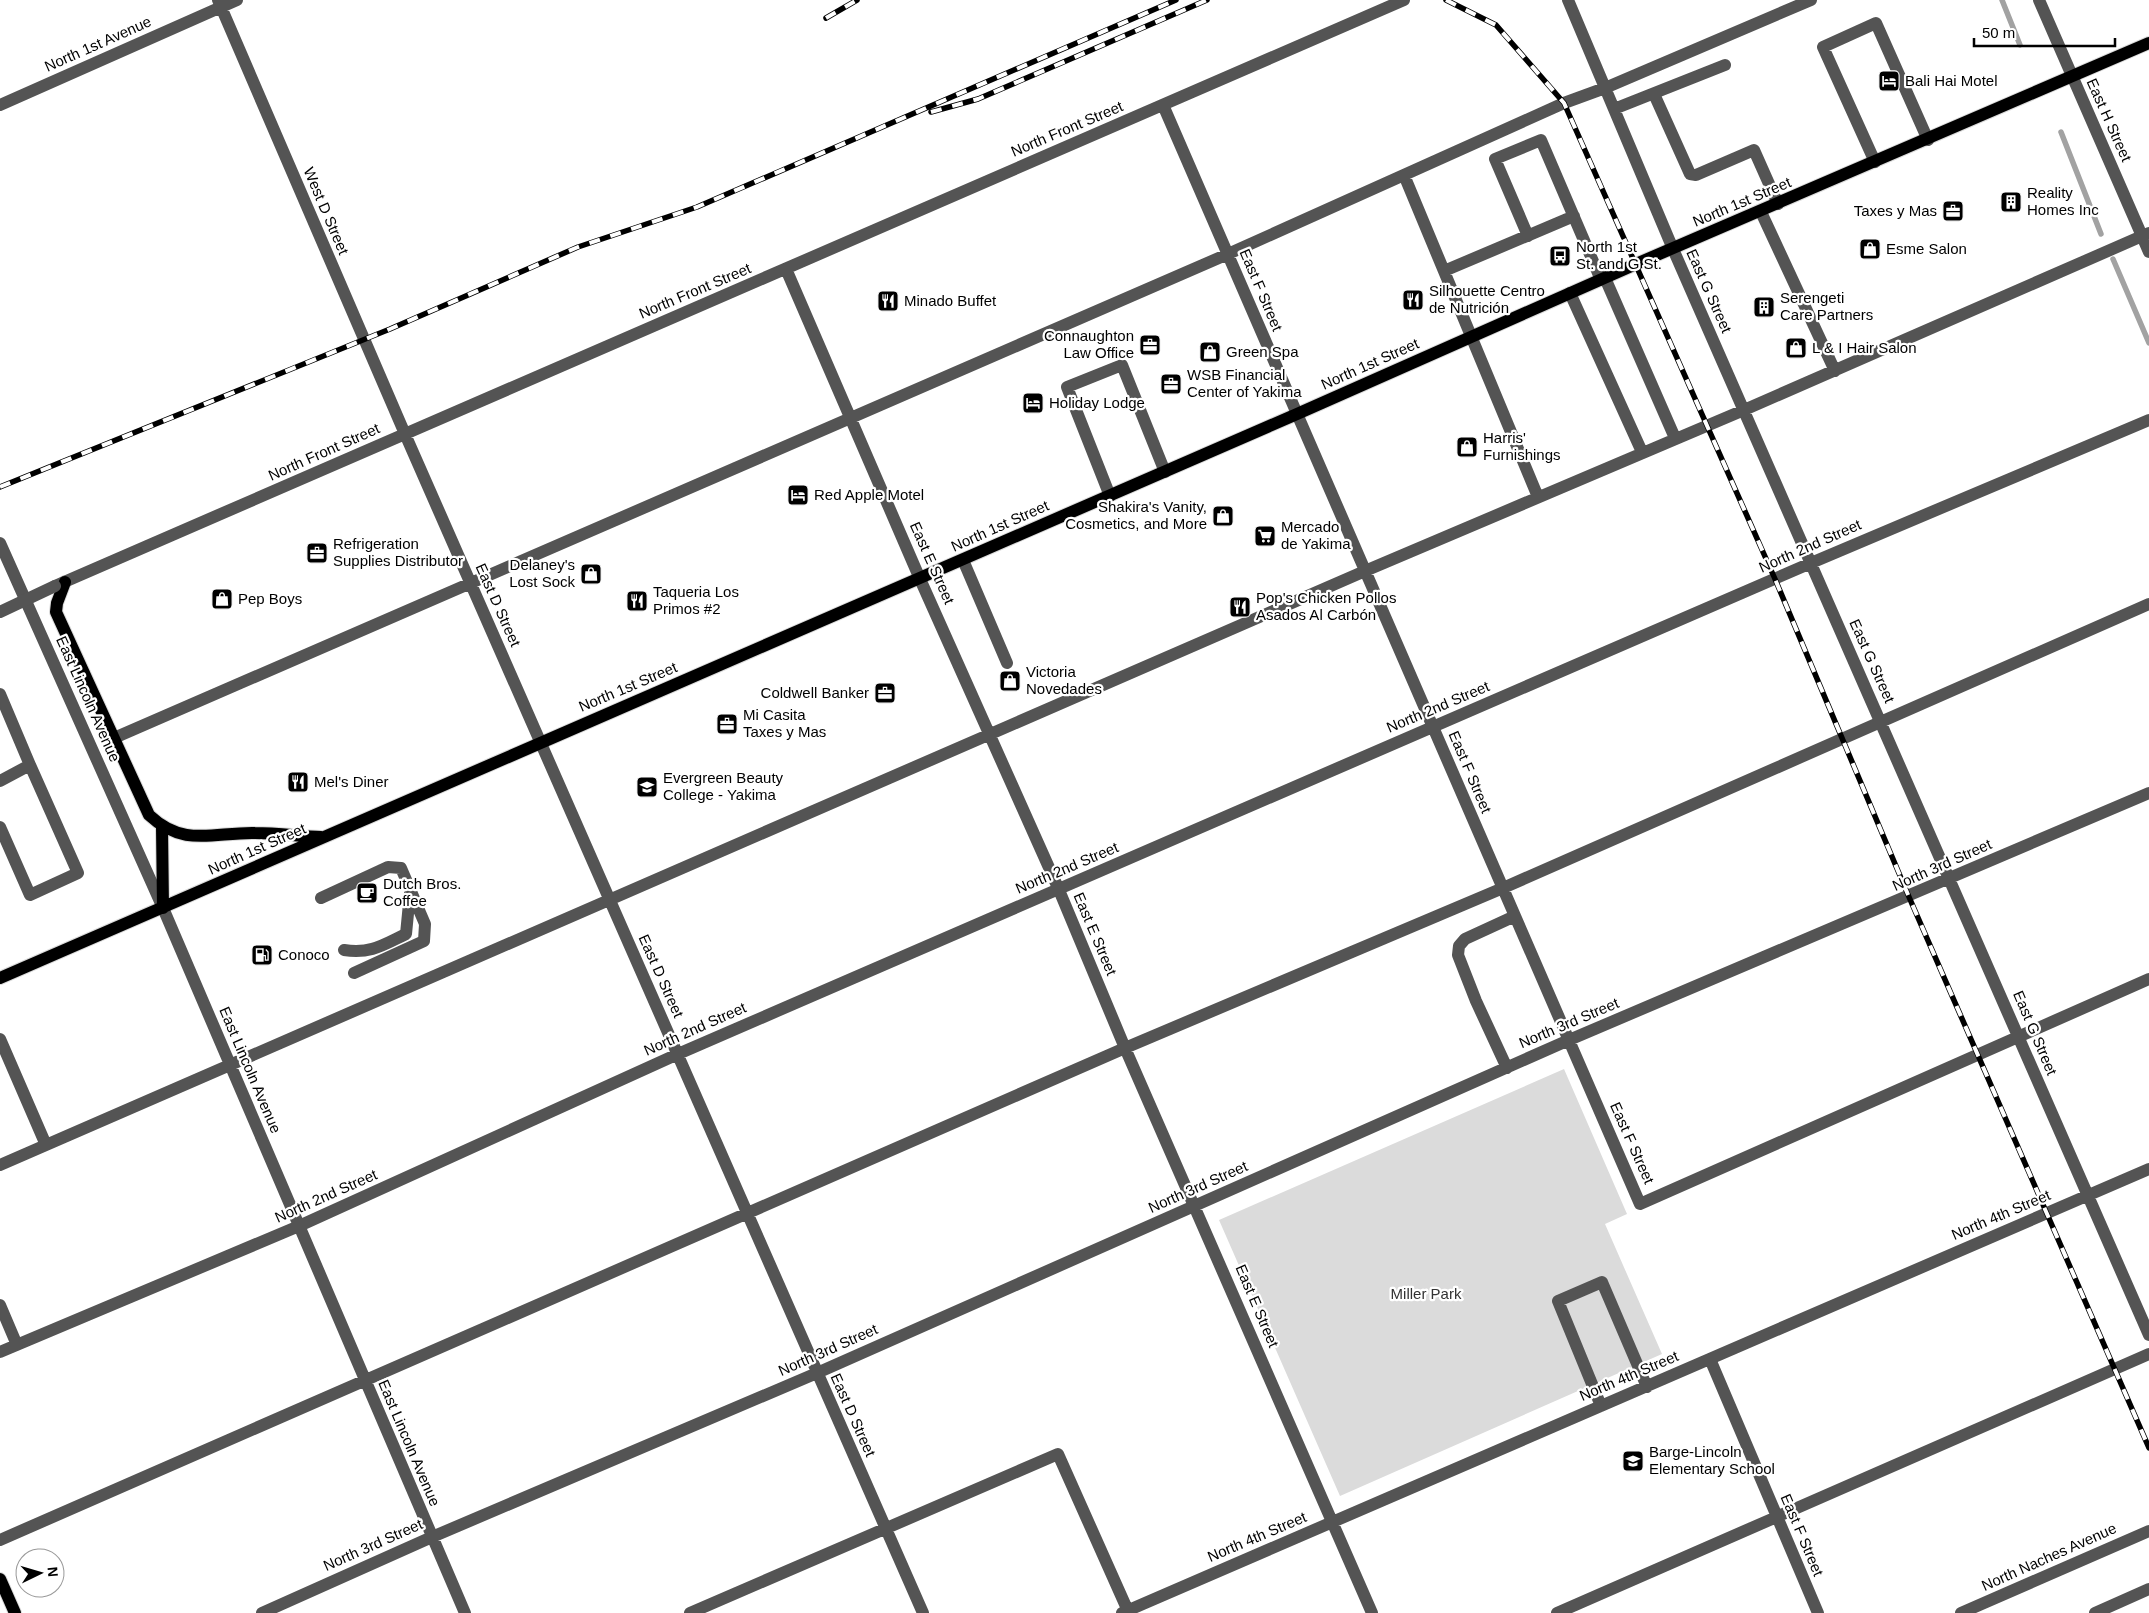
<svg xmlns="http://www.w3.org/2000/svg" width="2149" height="1613" viewBox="0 0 2149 1613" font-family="Arial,sans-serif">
<rect width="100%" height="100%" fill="#fff"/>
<path fill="#dbdbdb" d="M1564 1069 1627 1214 1605 1224 1662 1354 1340 1496 1219 1220Z"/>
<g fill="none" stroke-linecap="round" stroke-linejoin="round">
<path stroke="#a2a2a2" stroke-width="5.5" d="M2002 0 2020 45
M2061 132 2101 234
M2113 259 2149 343"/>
<g stroke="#dbdbdb" stroke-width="14">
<path id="major" d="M65 582 57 603 56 612 149 815C184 848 214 832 255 833 277 833 299 836 321 837
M162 827 163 908
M0 978 1297 414 1636 264 2149 43
M0 1579 15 1613"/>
</g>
<path stroke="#545454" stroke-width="12" d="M218 0 405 434 923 1613
M1568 0 1673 249 2149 1335
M2039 0 2149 252
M1654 94 1690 174 1696 175 1754 150 1778 204
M0 105 237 0
M1163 105 1640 1204 2149 979
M1614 109 1725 65
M1875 162 1823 47 1876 23 1928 140
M1404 175 1538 497
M1761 212 1835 371
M1528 236 1495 159 1541 140 1601 280
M786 269 920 579 1059 890 1125 1048 1372 1613
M1444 271 1574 216
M1605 278 1675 438
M1570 293 1642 452
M1110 496 1067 387 1122 365 1165 472
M0 543 163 908 465 1613
M963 560 1007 663
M55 586 1404 0
M0 694 30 765
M114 738 1228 254 1564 103 1605 88 1811 0
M0 781 30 765 78 873 30 895 0 827
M321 898 388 867 401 868 425 924 424 941 354 973
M344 950C371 954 383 945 406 934L410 893
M0 1039 46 1145
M1507 1068 1476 1001 1458 955 1459 946 1465 939 1515 916
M0 1165 1365 571 1744 410 2149 233
M0 1305 17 1345
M0 1352 299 1226 678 1054 1811 563 2149 420
M1710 1359 1818 1613
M1601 1406 1558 1301 1602 1282 1647 1387
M0 1540 1125 1048 1503 888 2149 604
M262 1613 432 1537 817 1373 1569 1040 2149 793
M690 1613 1058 1454 1128 1611
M1122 1613 2149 1169
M1557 1613 2149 1354
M1961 1613 2149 1531
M2095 1613 2149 1589"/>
<use href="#major" stroke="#000" stroke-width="12"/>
<g stroke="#000" stroke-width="5.5">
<path id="rail" d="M1446 0 1496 25 1564 103 1775 579 1909 897 2149 1448
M826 18 857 0
M931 112 978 99 1207 0
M0 487 390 329 578 247 697 207 1176 0"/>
</g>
<use href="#rail" stroke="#fff" stroke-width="4" stroke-dasharray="11" stroke-linecap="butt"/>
<path stroke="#545454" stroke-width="12" d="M0 612 55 586"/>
</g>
<defs>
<g id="hotel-square" transform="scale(1.125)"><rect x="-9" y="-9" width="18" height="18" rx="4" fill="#000" stroke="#fff"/><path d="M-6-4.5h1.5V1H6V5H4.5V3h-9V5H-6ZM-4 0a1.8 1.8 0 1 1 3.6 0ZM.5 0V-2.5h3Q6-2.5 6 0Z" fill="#fff"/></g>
<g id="building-square" transform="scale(1.125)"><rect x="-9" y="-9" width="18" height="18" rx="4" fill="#000" stroke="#fff"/><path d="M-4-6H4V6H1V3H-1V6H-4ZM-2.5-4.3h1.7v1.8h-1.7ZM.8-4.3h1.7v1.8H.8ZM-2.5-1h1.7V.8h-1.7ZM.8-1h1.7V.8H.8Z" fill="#fff"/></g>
<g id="office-square" transform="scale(1.125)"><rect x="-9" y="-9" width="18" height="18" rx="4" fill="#000" stroke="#fff"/><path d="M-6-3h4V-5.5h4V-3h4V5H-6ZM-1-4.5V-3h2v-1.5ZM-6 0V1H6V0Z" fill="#fff"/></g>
<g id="shop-square" transform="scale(1.125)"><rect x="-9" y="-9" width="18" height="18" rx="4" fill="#000" stroke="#fff"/><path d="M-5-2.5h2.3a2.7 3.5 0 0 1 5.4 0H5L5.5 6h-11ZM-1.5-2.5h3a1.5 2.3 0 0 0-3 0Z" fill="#fff"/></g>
<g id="bus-square" transform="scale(1.125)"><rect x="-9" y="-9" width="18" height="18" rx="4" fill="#000" stroke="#fff"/><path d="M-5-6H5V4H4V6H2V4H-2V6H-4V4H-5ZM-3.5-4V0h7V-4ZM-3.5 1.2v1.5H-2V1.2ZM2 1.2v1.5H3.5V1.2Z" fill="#fff"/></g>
<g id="restaurant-square" transform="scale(1.125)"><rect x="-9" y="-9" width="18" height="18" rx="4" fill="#000" stroke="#fff"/><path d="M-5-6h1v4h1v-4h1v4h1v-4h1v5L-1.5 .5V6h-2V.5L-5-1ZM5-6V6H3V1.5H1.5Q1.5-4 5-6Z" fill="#fff"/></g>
<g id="supermarket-square" transform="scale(1.125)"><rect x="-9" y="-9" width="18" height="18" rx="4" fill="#000" stroke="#fff"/><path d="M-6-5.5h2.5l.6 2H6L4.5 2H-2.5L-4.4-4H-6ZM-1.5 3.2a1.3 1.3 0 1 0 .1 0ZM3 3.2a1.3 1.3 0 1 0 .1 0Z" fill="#fff"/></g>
<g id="university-square" transform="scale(1.125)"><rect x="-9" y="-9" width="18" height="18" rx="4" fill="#000" stroke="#fff"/><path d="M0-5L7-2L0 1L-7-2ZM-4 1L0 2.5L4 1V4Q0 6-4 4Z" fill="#fff"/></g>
<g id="cafe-square" transform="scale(1.125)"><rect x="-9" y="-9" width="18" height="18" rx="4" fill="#000" stroke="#fff"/><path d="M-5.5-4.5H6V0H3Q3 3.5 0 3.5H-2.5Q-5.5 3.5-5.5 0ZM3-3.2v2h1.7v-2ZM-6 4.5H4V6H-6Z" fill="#fff"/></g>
<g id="fuel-square" transform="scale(1.125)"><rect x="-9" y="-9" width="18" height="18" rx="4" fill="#000" stroke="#fff"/><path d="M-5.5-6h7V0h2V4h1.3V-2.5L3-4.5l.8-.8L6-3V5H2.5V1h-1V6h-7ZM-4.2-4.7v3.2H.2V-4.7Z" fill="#fff"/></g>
<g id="school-square" transform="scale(1.125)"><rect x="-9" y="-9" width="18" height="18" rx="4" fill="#000" stroke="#fff"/><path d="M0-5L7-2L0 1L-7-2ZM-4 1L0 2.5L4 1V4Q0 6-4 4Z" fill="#fff"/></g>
</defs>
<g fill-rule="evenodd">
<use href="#hotel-square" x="1889" y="81"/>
<use href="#building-square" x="2011" y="202"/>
<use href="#office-square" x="1953" y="211"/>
<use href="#shop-square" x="1870" y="249"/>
<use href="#bus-square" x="1560" y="256"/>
<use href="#restaurant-square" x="1413" y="300"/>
<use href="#restaurant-square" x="888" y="301"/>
<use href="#building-square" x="1764" y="307"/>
<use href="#office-square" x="1150" y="345"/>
<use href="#shop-square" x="1796" y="348"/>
<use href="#shop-square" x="1210" y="352"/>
<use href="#office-square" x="1171" y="384"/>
<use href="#hotel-square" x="1033" y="403"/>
<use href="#shop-square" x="1467" y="447"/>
<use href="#hotel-square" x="798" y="495"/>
<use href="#shop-square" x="1223" y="516"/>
<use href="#supermarket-square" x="1265" y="536"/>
<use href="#office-square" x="317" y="553"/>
<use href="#shop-square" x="591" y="574"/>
<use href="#shop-square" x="222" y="599"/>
<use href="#restaurant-square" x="637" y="601"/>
<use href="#restaurant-square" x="1240" y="607"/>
<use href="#shop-square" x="1010" y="681"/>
<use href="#office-square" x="885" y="693"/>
<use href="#office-square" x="727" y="724"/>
<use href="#restaurant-square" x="298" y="782"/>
<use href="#university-square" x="647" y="787"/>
<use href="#cafe-square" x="367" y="893"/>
<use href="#fuel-square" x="262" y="955"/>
<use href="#school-square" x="1633" y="1461"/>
</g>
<g text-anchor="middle" stroke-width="4.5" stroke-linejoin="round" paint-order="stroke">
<g font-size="15" fill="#000" stroke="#fff">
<text transform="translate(98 44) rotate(-24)" y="5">North 1st Avenue</text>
<text transform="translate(2109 120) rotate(66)" y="5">East H Street</text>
<text transform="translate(1067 129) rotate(-23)" y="5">North Front Street</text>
<text transform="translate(1742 202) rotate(-23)" y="5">North 1st Street</text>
<text transform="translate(326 211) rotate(67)" y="5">West D Street</text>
<text transform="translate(1261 290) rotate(67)" y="5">East F Street</text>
<text transform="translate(695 291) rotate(-23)" y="5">North Front Street</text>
<text transform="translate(1709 291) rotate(66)" y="5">East G Street</text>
<text transform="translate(1370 364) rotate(-24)" y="5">North 1st Street</text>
<text transform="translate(324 452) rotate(-24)" y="5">North Front Street</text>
<text transform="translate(1000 526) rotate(-24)" y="5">North 1st Street</text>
<text transform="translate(1810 546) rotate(-24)" y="5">North 2nd Street</text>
<text transform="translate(932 563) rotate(66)" y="5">East E Street</text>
<text transform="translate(498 605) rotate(66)" y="5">East D Street</text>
<text transform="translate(1872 661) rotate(66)" y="5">East G Street</text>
<text transform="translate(628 687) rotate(-23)" y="5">North 1st Street</text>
<text transform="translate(88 699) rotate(66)" y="5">East Lincoln Avenue</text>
<text transform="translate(1438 707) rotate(-23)" y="5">North 2nd Street</text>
<text transform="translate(1470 772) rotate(67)" y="5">East F Street</text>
<text transform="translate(257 849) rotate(-24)" y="5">North 1st Street</text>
<text transform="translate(1942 865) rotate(-24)" y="5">North 3rd Street</text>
<text transform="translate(1067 868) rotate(-23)" y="5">North 2nd Street</text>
<text transform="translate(1095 934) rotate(67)" y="5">East E Street</text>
<text transform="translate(661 976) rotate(66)" y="5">East D Street</text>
<text transform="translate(1569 1023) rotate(-23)" y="5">North 3rd Street</text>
<text transform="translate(695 1029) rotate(-24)" y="5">North 2nd Street</text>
<text transform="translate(2035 1033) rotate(67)" y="5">East G Street</text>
<text transform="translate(250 1070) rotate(67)" y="5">East Lincoln Avenue</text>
<text transform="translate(1632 1143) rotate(66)" y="5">East F Street</text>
<text transform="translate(1198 1187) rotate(-24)" y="5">North 3rd Street</text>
<text transform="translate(326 1196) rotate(-24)" y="5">North 2nd Street</text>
<text transform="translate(2001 1215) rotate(-23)" y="5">North 4th Street</text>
<text transform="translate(1257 1306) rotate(67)" y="5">East E Street</text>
<text transform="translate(828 1350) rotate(-24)" y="5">North 3rd Street</text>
<text transform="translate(1629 1376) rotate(-23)" y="5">North 4th Street</text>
<text transform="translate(853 1415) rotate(66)" y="5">East D Street</text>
<text transform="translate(409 1443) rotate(67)" y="5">East Lincoln Avenue</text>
<text transform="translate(1802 1535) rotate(67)" y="5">East F Street</text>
<text transform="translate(1257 1537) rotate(-23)" y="5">North 4th Street</text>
<text transform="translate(373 1545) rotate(-24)" y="5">North 3rd Street</text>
<text transform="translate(2049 1557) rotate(-24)" y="5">North Naches Avenue</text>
</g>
<g font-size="15" fill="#000" stroke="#fff" text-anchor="start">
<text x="1905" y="86">Bali Hai Motel</text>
<text x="2027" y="198">Reality<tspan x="2027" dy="17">Homes Inc</tspan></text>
<text x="1937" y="216" text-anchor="end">Taxes y Mas</text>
<text x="1576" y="252">North 1st<tspan x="1576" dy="17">St. and G St.</tspan></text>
<text x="1886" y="254">Esme Salon</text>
<text x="1429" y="296">Silhouette Centro<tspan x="1429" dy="17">de Nutrición</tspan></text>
<text x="1780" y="303">Serengeti<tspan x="1780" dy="17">Care Partners</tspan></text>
<text x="904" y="306">Minado Buffet</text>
<text x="1134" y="341" text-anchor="end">Connaughton<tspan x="1134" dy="17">Law Office</tspan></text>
<text x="1812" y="353">L &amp; I Hair Salon</text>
<text x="1226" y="357">Green Spa</text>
<text x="1187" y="380">WSB Financial<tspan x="1187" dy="17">Center of Yakima</tspan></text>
<text x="1049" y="408">Holiday Lodge</text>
<text x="1483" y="443">Harris'<tspan x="1483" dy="17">Furnishings</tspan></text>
<text x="814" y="500">Red Apple Motel</text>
<text x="1207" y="512" text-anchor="end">Shakira's Vanity,<tspan x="1207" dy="17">Cosmetics, and More</tspan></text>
<text x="1281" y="532">Mercado<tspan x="1281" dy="17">de Yakima</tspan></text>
<text x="333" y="549">Refrigeration<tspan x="333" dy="17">Supplies Distributor</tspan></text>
<text x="575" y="570" text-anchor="end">Delaney's<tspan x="575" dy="17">Lost Sock</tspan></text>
<text x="653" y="597">Taqueria Los<tspan x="653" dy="17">Primos #2</tspan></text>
<text x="1256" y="603">Pop's Chicken Pollos<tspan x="1256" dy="17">Asados Al Carbón</tspan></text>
<text x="238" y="604">Pep Boys</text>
<text x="1026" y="677">Victoria<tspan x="1026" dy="17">Novedades</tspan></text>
<text x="869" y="698" text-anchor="end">Coldwell Banker</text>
<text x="743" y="720">Mi Casita<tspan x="743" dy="17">Taxes y Mas</tspan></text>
<text x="663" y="783">Evergreen Beauty<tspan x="663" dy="17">College - Yakima</tspan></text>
<text x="314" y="787">Mel's Diner</text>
<text x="383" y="889">Dutch Bros.<tspan x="383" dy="17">Coffee</tspan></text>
<text x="278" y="960">Conoco</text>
<text x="1649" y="1457">Barge-Lincoln<tspan x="1649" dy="17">Elementary School</tspan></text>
</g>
<g font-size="15" fill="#323232" stroke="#fff">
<text x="1426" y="1299">Miller Park</text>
</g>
</g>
<g transform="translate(40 1573) rotate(85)"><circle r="24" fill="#ffffff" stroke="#999999"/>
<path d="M0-4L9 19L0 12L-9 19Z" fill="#000000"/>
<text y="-8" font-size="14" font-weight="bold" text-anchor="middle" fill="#000000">N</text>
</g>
<path d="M1974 38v8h141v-8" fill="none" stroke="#000000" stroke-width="2.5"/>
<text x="1982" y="38" font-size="15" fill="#000000" stroke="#ffffff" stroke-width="4" paint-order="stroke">50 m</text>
</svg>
